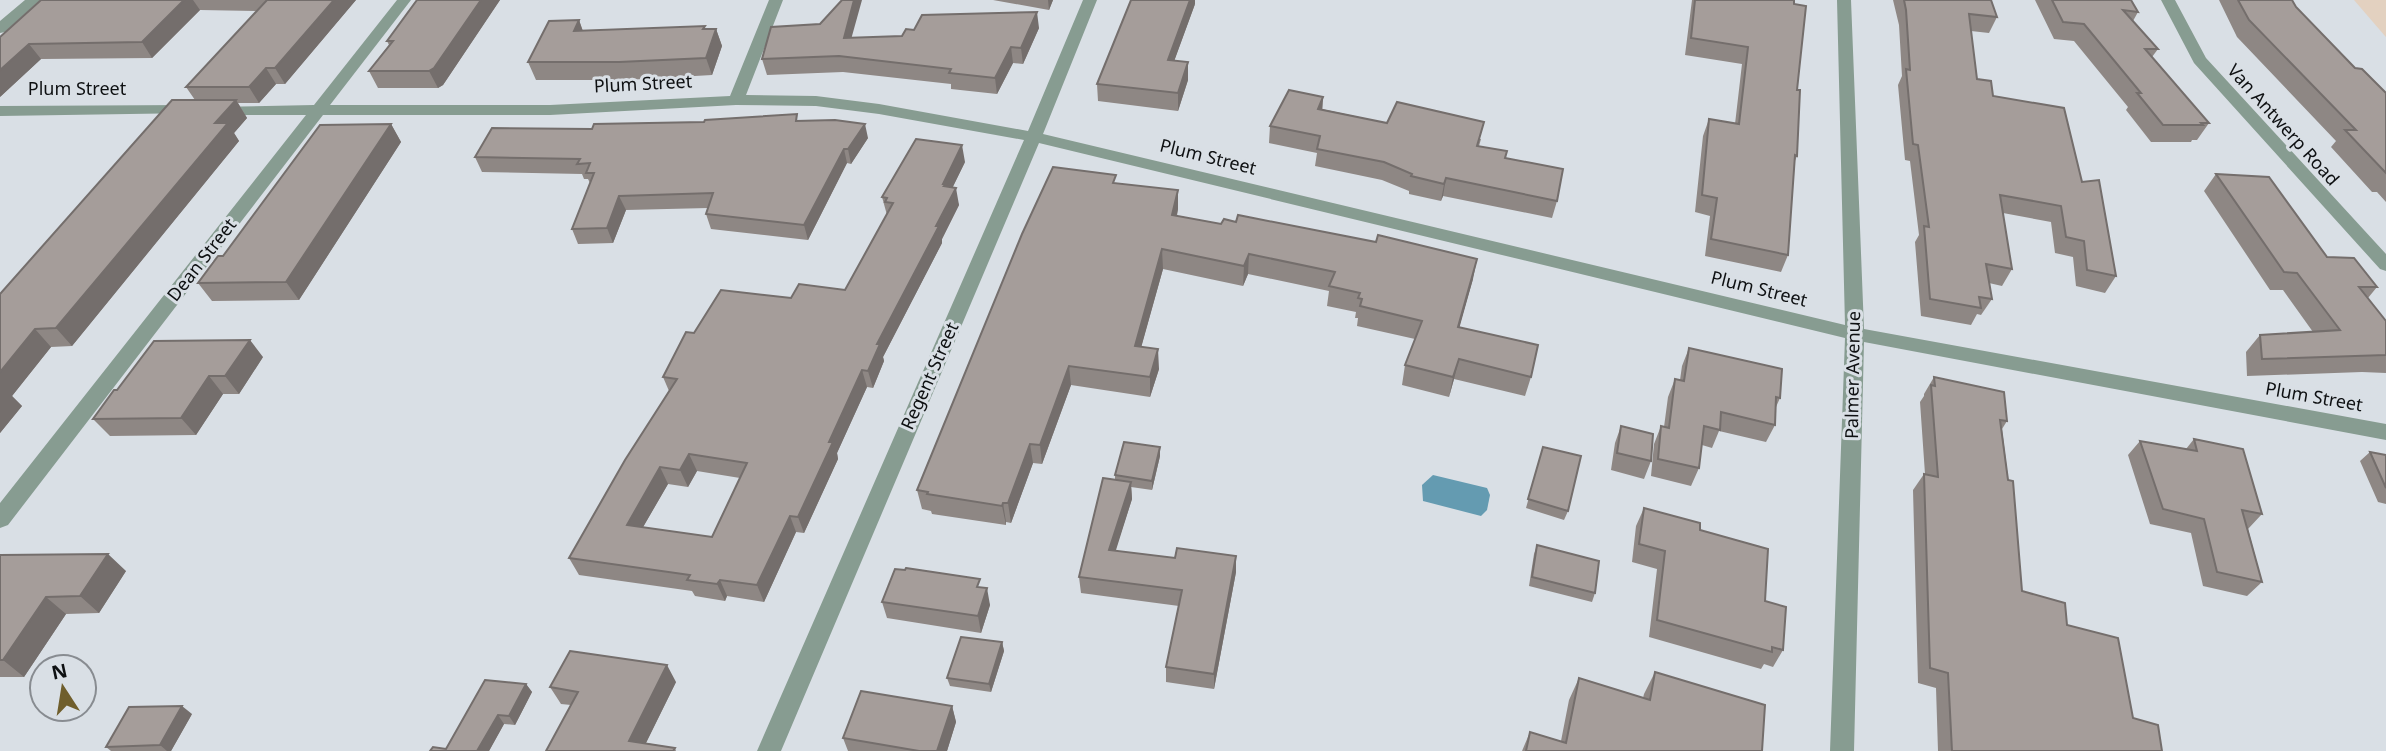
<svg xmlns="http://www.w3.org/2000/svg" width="2386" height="751" viewBox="0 0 2386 751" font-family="'Noto Sans',sans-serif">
<rect width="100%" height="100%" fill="#d9dfe5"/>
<path fill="#e3d1c0" d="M2354 0H2386V37L2385 36Z"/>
<path fill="#649bb1" d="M1433 475 1487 488 1490 495 1487 510 1481 516 1423 501 1422 485Z"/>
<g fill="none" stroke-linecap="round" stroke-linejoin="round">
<path fill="#879c91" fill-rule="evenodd" d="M25 0H40L5 32 0 33V21Z
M397 0H411L330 105H550L730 96 769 0H783L746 95 816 96 879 104 1028 131 1083 0H1097L1043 134 1845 325 1837 0H1851L1864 329 2386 424V440L1864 342 1854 751H1830L1845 338 1039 143 781 751H757L1024 140 879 114 816 106 736 105 550 115H323L8 525 0 528V503L306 115H218L212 113 210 110 212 107 314 105Z
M188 105 194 107 196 110 194 113 0 116V106Z"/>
<path fill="#879c91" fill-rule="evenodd" d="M2161 0H2175L2206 58 2386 254V271L2380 269 2194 63Z"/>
</g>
<path fill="#8e8784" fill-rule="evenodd" d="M41 0H356L285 84H276L259 103H238L247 118 234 133 239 141 72 346 51 347 12 396 22 406 0 433V294L195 100 186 87 257 11 200 10 152 58 41 59 0 97Z
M417 0H500L443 85 438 88H378L369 71 389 45 387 41Z
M993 0H1053L1049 10Z
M1692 0H1794L1797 90V156L1794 163 1788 255 1781 272 1705 256 1710 216 1695 212 1703 136 1709 119 1735 124 1742 64 1685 55Z
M1893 0H1991L1997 17 1989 33 1971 31 1977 79 1993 96 2082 182 2116 276 2105 293 2076 286 2073 257 2055 253 2051 222 2003 213 2012 269 2002 286 1989 283 1992 299 1981 315 1977 314 1971 325 1921 316 1915 242 1919 235 1910 161 1905 160 1898 85 1902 76 1899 25Z
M2035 0H2131L2138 12 2133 21 2158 49 2152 57 2209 123 2197 140H2192L2191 142H2151L2126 110 2128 107 2074 41 2054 39Z
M2219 0H2292L2296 7 2355 68 2386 93V202L2377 192H2372L2331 147 2336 141 2237 37Z
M1195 4 1174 61 1188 62V80L1178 111 1098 101 1097 84Z
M579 20 583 31 716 29 722 46 712 75 626 80H536L528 62Z
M1039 28 1023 64 1013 63 997 94 951 89V84L843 72 767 75 762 59 852 38 902 36 914 30Z
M1323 97 1322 109 1387 123 1481 139 1479 146 1505 158 1557 201 1552 218 1443 196 1441 201 1409 194V191L1382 180 1315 166 1317 153 1269 143 1270 126Z
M799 121 868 138 851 164 847 163 808 240 711 229 706 214 708 208 626 210 613 243 578 244 572 229 590 183 588 179H584L582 174 482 172 475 157Z
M391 124 401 142 299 300 212 301 198 283 223 256Z
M965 162 952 188 959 205 942 239V243L883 357 884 361 873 388 867 387 837 453 838 459 804 533 796 532 764 602 727 596 725 601 695 596 692 591 579 575 569 558 669 391 663 377 694 333 791 298 845 290 887 215 882 197ZM697 471 740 478 712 537 643 527 668 484 688 487Z
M2216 174 2327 257 2377 287 2368 298 2386 321V373L2362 372 2247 376 2246 352 2260 335 2313 332 2283 290H2270L2204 191Z
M1116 184 1178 190V209L1177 216 1473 279 1459 327 1531 377 1525 396 1454 379 1449 397 1402 385 1405 365 1415 339 1357 326 1358 318H1355L1356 312 1327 306 1329 291 1248 274 1243 286 1163 269 1141 347 1159 369 1150 397 1071 385 1042 464 1033 463 1011 523 1006 522V525L932 514 931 511 922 509 917 490Z
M1689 348 1780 398 1776 407 1775 425 1766 442 1719 431 1712 448 1702 445 1699 468 1691 486 1651 476 1654 444 1661 426 1664 427 1668 397 1675 379 1680 380 1682 366Z
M263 357 239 394H223L196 435 110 436 93 419 117 390Z
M1934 377 2007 421 2002 429 2022 591 2067 625 2133 718 2162 751H1938L1936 688 1918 683 1913 490 1924 474H1925L1920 402 1924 396V394Z
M1621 426 1651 461 1644 479 1611 470 1615 443Z
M2194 439 2262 514 2248 529 2262 582 2247 596 2203 586 2191 533 2150 524 2128 455 2140 441 2186 449Z
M1160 447V456L1152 490 1131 487 1132 499 1115 551 1175 558 1236 556V572L1214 689 1166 682V667L1179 606 1081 593 1079 577 1115 480V475Z
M1543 447 1568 511 1564 520 1526 508Z
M2370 452 2386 455V504L2378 502 2360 461Z
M1644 508 1700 530 1765 601 1783 650 1773 667 1764 664 1761 669 1649 637 1657 569 1632 562 1636 526Z
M1537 545 1595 593 1592 602 1529 586 1534 554Z
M0 555 126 571 99 613 66 614 24 677H0Z
M982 588 990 605 981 633 887 618 882 602Z
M1002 642 1004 651 991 692 950 686 947 678Z
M1655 672 1762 751H1522L1530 732 1561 741 1569 700 1579 678 1643 698 1644 694Z
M676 682 646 743 675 748 676 751H546L571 705 561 704 550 687Z
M526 684 532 692 515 725 504 724 489 751H430L446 749Z
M952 706 956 722 947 751H848L843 738Z
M192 714 171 751H111L106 747Z"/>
<path fill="#746e6c" d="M184 0H193L200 10 152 58 142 42Z
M334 0H356L285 84 275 68Z
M481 0H500L443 85 438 88 429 71Z
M854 0H862L847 54 844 38Z
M1048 0H1053L1049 10Z
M1190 0H1195V4L1168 78V60Z
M1037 12 1039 28 1023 64 1021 48Z
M579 20 585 38 574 31Z
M716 29 722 46 712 75 706 58Z
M29 44 41 59 0 97V70Z
M1011 47 1013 63 997 94 995 78Z
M1188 62V80L1178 111V93Z
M266 68 276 84 259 103 249 87Z
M1323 97 1322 115 1318 109Z
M236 100 247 118 234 133 239 141 72 346 56 328 215 123Z
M391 124 401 142 299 300 286 282Z
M865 124 868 138 851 164 848 149Z
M962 145 965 162 948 197 943 184Z
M844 149 847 163 808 240 804 225Z
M1446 178 1443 196 1441 201 1444 184Z
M956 188 959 205 942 239V243L883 357 884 361 873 388 868 371 877 344Z
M1178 190V209L1172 235V215Z
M619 196 626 210 613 243 607 228Z
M1162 249 1163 269 1136 366 1135 346Z
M1249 254 1248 274 1243 286 1244 266Z
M1477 259 1473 279 1454 347 1458 327Z
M35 329 51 347 12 396 22 406 0 433V372Z
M250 340 263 357 239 394 225 376Z
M1158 349 1159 369 1150 397V377Z
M1459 359 1454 379 1449 397 1453 377Z
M1069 366 1071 385 1042 464 1040 445Z
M862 370 867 387 837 453 838 459 804 533 798 517 829 442Z
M209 376 223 394 196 435 181 418Z
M1030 444 1033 463 1011 523 1008 503Z
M1160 447V456L1152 490V481Z
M689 454 697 471 688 487 680 470Z
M660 467 668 484 635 541 627 525Z
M1131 482 1132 499 1111 566 1109 550Z
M1003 503 1006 522V525L1002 506Z
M790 516 796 532 764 602 757 585Z
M108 554 126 571 99 613 80 596Z
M1236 556V572L1214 689V674Z
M720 580 727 596 725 601 717 584Z
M987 588 990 605 981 633 978 616Z
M46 597 66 614 24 677 3 660Z
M1002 642 1004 651 991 692 989 684Z
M667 665 676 682 642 751 629 741Z
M526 684 532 692 515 725 509 716Z
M182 706 192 714 171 751H167L160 745Z
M952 706 956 722 947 751H937Z
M498 715 504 724 489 751H477Z"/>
<path fill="#a59d9a" stroke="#746e6c" stroke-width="2" fill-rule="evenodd" d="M41 0H184L142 42 29 44 0 70V37Z
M267 0H334L275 68H266L249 87H186Z
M417 0H481L434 68 429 71H369L393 41H387Z
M842 0H854L844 38 902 36 906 29 914 30 922 15 1037 12 1021 48 1011 47 995 78 949 73 951 69 839 56 762 59 771 27 820 24Z
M1131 0H1190L1168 60 1188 62 1178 93 1097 84Z
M1695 0H1794V4L1806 6 1797 90H1800L1797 156 1795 155 1788 255 1711 239 1717 198 1702 195 1709 119 1739 124 1748 47 1691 38Z
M1904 0H1991L1997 17 1969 14 1977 79 1991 81 1993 96 2064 108 2082 182 2099 180 2116 276 2087 270 2084 241 2066 237 2061 206 2000 195 2012 269 1986 264 1992 299 1979 297 1981 308 1930 299 1924 226 1929 227 1918 145 1913 144 1906 69 1910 70 1906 10Z
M2052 0H2131L2138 12 2123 10 2158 49H2145L2209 123H2201L2203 125H2163L2137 93H2141L2084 24 2063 22Z
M2238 0H2292L2296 7 2355 68 2362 69 2386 93V173L2345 130H2356L2249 20Z
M579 20 574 31 705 26 703 29H716L706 58 619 62H528L549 21Z
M1289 90 1323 97 1318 109 1387 123 1397 102 1484 122 1477 146 1507 151 1505 158 1563 169 1557 201 1446 178 1444 184 1411 176 1412 174 1384 162 1317 149 1320 136 1270 126Z
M172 100H236L215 123H228L56 328 35 329 0 372V294Z
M797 114 796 121 835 120 865 124 848 149H844L804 225 706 214 713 193 619 196 607 228 572 229 594 173H586L590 163 577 164 580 159 475 157 492 128 592 129 594 124 704 122 705 120Z
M391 124 286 282 198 283 218 256H223L320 125Z
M916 139 962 145 943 184H946L944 186 956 188 936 226H939L877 344H880L868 371 862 370 829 442H833L798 517 790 516 757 585 720 580 717 584 687 580 690 575 569 558 625 460 677 379 663 377 686 332 694 333 721 290 791 298 799 284 845 290 893 203 885 202 887 198 882 197ZM689 454 747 463 712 537 627 525 660 467 680 470Z
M1053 167 1116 175 1113 183 1178 190 1172 215 1221 224 1224 219 1236 222 1238 215 1376 242 1378 235 1477 259 1458 327 1538 345 1531 377 1459 359 1453 377 1405 365 1422 321 1360 306 1362 299 1358 298 1360 293 1329 286 1335 272 1249 254 1244 266 1162 249 1135 346 1158 349 1150 377 1069 366 1040 445 1030 444 1008 503H1003L1002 506 927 494 928 492 917 490 1022 234Z
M2216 174 2269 177 2327 257 2354 258 2377 287H2359L2386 321V355L2262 359 2260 335 2340 330 2297 273 2284 272Z
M250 340 225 376H209L181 418 93 419 114 390H117L154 341Z
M1689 348 1782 369 1780 398 1776 397 1775 425 1721 412 1720 430 1704 426 1699 468 1658 459 1661 426 1669 428 1675 379 1684 381Z
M1934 377 2004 392 2007 421 2000 420 2008 480 2013 481 2022 591 2065 603 2067 625 2118 638 2133 718 2158 725 2162 751H1952L1948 673 1930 668 1924 474 1938 477 1931 385 1935 386Z
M1621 426 1653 434 1651 461 1617 453Z
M2194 439 2243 449 2262 514 2242 510 2262 582 2217 572 2204 519 2163 509 2140 441 2197 451Z
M1124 442 1160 447 1152 481 1115 475Z
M1543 447 1581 456 1568 511 1528 499Z
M2370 452 2386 455V488Z
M1103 478 1131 482 1109 550 1175 558 1177 548 1236 556 1214 674 1166 667 1182 590 1079 577Z
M1644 508 1700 523V530L1768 549 1765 601 1786 607 1783 650 1772 647V652L1657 620 1665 551 1639 544Z
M1537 545 1599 561 1595 593 1532 577Z
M108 554 80 596 46 597 3 660H0V555Z
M906 568 980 579 977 587 987 588 978 616 882 602 895 569 905 570Z
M961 637 1002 642 989 684 947 678Z
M570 651 667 665 629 741 675 748 673 751H546L578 692 550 687Z
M1655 672 1765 705 1762 751H1526L1530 732 1566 743 1579 678 1650 700Z
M485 680 526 684 509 716 498 715 477 751H430L433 747 446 749Z
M861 691 952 706 937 751H919L843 738Z
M182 706 160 745 106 747 129 707Z"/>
<g text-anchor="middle" stroke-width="6" stroke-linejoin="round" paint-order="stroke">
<g font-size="18" fill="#0e1012" stroke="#d9dfe5">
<text transform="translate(643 84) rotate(-3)" y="6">Plum Street</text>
<text x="77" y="95">Plum Street</text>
<text transform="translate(2283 125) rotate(48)" y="6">Van Antwerp Road</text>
<text transform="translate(1208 157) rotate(14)" y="6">Plum Street</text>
<text transform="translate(202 260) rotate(-52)" y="6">Dean Street</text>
<text transform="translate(1759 289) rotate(14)" y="6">Plum Street</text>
<text transform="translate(1853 375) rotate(-89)" y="6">Palmer Avenue</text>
<text transform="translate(930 376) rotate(-66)" y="6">Regent Street</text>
<text transform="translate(2314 397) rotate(10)" y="6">Plum Street</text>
</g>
</g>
<g transform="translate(63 688) rotate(348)"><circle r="33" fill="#d9dfe5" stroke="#888c91" stroke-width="2"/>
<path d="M0-5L12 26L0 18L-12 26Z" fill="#6f5e2c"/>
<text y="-10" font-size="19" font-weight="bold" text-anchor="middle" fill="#0e1012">N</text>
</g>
</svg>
